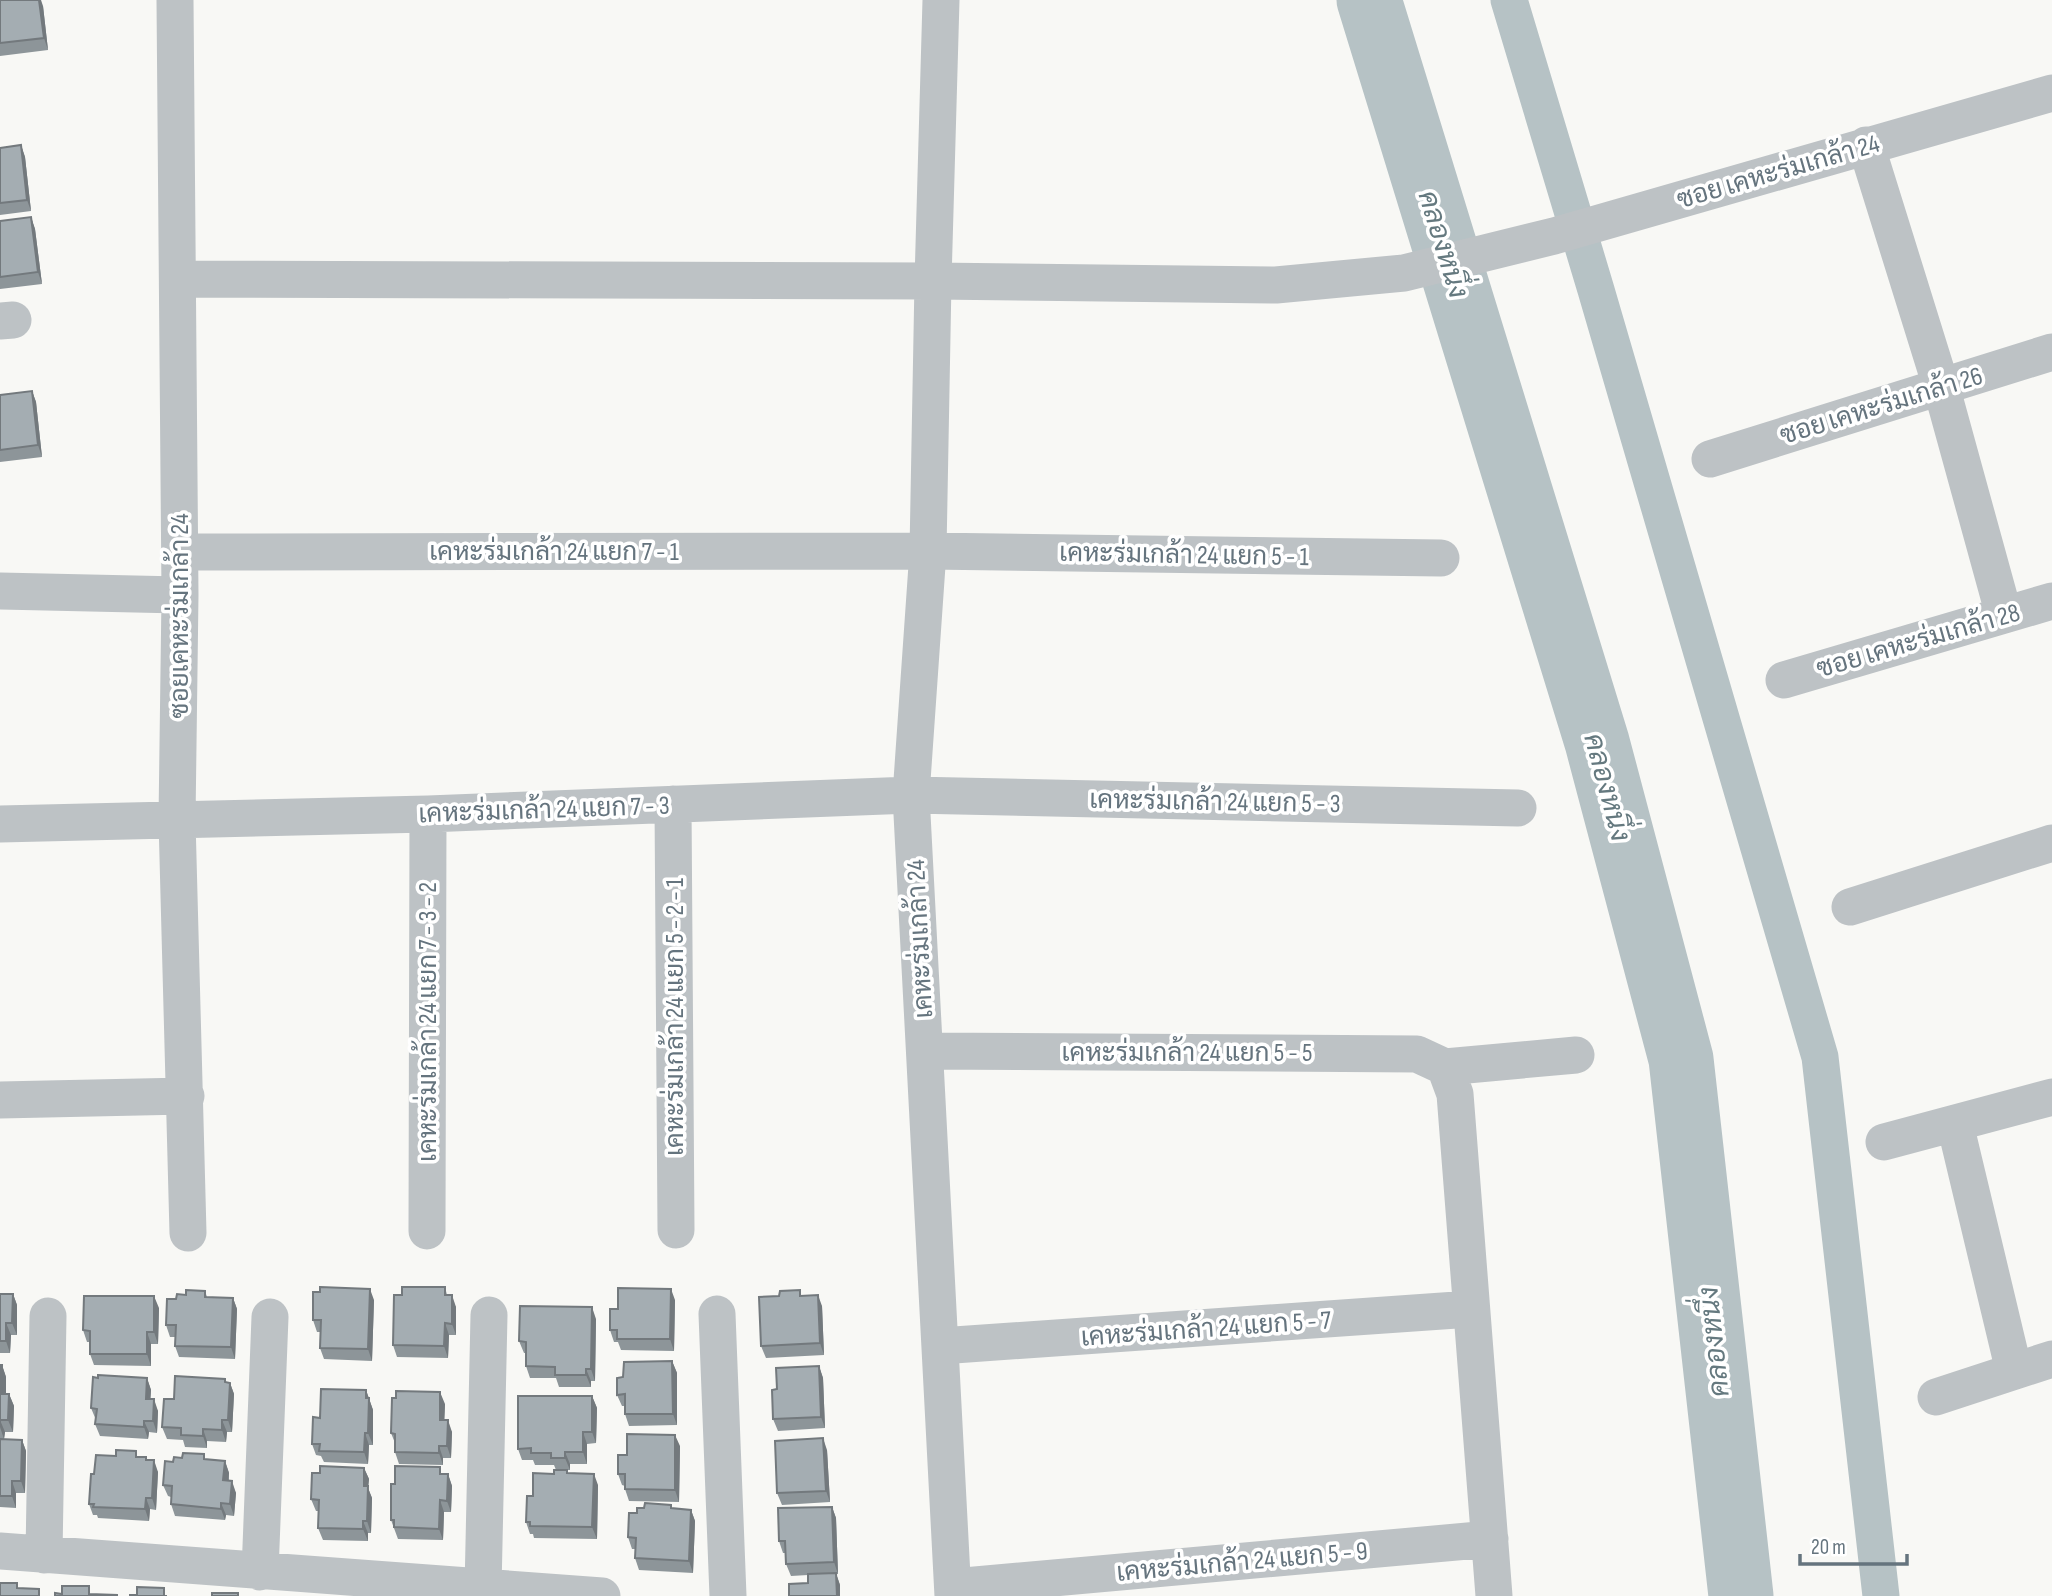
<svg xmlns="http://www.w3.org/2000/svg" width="2052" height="1596" viewBox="0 0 2052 1596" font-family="'Sofia Sans Condensed',Sarabun,sans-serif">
<rect width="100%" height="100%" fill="#f8f8f5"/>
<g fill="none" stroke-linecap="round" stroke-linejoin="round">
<path stroke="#b6c2c5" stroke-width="37" d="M1509 0 1596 290 1820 1057 1881 1596"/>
<path stroke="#b6c2c5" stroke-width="65" d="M1369 0 1597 742 1681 1059 1741 1596"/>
<path stroke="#bdc2c5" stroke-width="37" d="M175 0 180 595 177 820 188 1233
M941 0 933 281 928 551 911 795 953 1596
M1866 145 1941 386 2004 615
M178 279 933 281 1276 285 1404 273 1554 236 2052 93
M0 321 13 320
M1710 459 2052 352
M179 552 928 551 1441 558
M0 591 180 595
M1784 680 2052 601
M673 804 676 1230
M0 824 428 814 911 795 1518 808
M1850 907 2052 843
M925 1051 1417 1054 1445 1067
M1445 1067 1455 1094 1494 1596
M1445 1067 1576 1055
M0 1100 186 1096
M1955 1124 2014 1371
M1884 1142 2052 1097
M427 1231 428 814
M717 1314 728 1596
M940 1346 1471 1309
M1936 1397 2052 1359
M0 1551 602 1596
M44 1555 48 1316
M260 1572 270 1317
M953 1587 1490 1539
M483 1589 489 1315"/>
</g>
<path fill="#8d9599" d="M0 0 43 6 48 50 0 56Z
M21 145 25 157 31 211 0 215V148Z
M31 217 35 229 42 284 0 289V221Z
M32 391 36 402 42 457 0 462V395Z
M445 1287 447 1295 456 1307V1335H449L448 1358 397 1357 393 1345 402 1295Z
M205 1291 207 1297 233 1298 237 1309 235 1359 179 1357 175 1346V1337H170L166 1325 176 1299 186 1295Z
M320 1292 374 1300 372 1361 324 1359 320 1348V1332H317L313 1320Z
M0 1294H13L17 1305V1335H11L10 1353H0Z
M802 1295 822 1306 824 1355 766 1358 761 1346 779 1296Z
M675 1300 674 1351 621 1350 618 1342H614L610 1330 618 1309Z
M159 1308 158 1344H151V1366L94 1365 90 1354V1342H87L83 1330Z
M596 1319 595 1381H591V1387H559L556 1378H530L526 1366V1353H524L519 1341Z
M672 1361 677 1373V1425L629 1426 625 1414V1406H622L617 1395 623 1377Z
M0 1365H2L6 1377V1394H9L14 1406 13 1432H5L4 1439H0Z
M819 1366 823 1378 825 1428 778 1431 773 1419 777 1389Z
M147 1378 151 1390 150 1399 158 1411 157 1433 149 1432 148 1439 100 1436 95 1424 96 1420 91 1408Z
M225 1379 226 1383H230L234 1394 232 1432H227L226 1442 207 1441V1448L185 1447 183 1440 167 1439 162 1427 174 1399Z
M366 1390 373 1410V1445H369L368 1464 324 1462 321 1456 316 1455 312 1444 320 1418Z
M592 1396 597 1408 596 1443 587 1444V1464H570V1470H562H567L568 1473 598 1485 597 1539 534 1538 533 1534H530L526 1522 533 1496 554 1474 556 1470 554 1465H535L533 1460H522L518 1449Z
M445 1404 444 1420 452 1432 451 1458H443V1465L399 1464 395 1452V1443L391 1433Z
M0 1439 22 1440 26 1451 25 1493H16V1508L0 1507Z
M680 1446 679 1502 629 1501 625 1489V1486L622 1485 618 1474 627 1455Z
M827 1450 830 1502 782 1505 777 1493Z
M138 1457H146L147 1460 158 1472 156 1510 150 1509 149 1521 98 1518 97 1515H93L89 1504 94 1474Z
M206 1459 225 1461 229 1473V1481L236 1493 234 1516 226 1515 225 1520 175 1516 171 1504V1497L168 1496 163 1485 173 1462Z
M364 1468 369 1479 368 1488 372 1498 371 1533H368V1541L323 1540 318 1528 319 1511H316L311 1499 320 1473Z
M443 1474H448L452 1486 451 1512H444L443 1540 398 1539 391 1520 395 1484Z
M671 1505 672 1508 691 1510 695 1521 693 1573 639 1570 635 1558V1549H632L628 1537 637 1513 644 1508Z
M832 1507 836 1518 838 1574H836L840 1585 808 1583V1575L791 1576 786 1564V1553H783L779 1541Z"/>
<path fill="#73797d" d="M39 0H41L43 6 48 50 44 38Z
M21 145 25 157 31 211 27 200Z
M31 217 35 229 42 284 38 272Z
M32 391 36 402 42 457 38 445Z
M370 1289 374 1300 372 1361 368 1349Z
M671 1289 675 1300 674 1351 670 1339Z
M13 1294 17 1305V1335L12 1323Z
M452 1295 456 1307V1335L452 1324Z
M818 1295 822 1306 824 1355 820 1343Z
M154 1296 159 1308 158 1344 154 1332Z
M233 1298 237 1309 235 1359 231 1347Z
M592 1307 596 1319 595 1381 591 1369Z
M6 1323 11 1335 10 1353 6 1341Z
M445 1323 449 1335 448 1358 444 1346Z
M147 1332 151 1344V1366L147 1354Z
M672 1361 677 1373V1425L673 1414Z
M2 1365 6 1377V1405L1 1394Z
M819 1366 823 1378 825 1428 821 1417Z
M586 1369 591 1381V1387L586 1375Z
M147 1378 151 1390 150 1410 146 1399Z
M230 1383 234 1394 232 1432 228 1420Z
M366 1390 373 1410V1445L368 1433Z
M440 1392 445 1404 444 1432 440 1420Z
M9 1394 14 1406 13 1432 8 1420Z
M592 1396 597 1408 596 1443 592 1432Z
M154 1399 158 1411 157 1433 153 1421Z
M0 1420 5 1432 4 1439 0 1427Z
M222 1420 227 1432 226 1442 222 1430Z
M448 1420 452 1432 451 1458 447 1446Z
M144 1421 149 1432 148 1439 144 1427Z
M203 1429 207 1441V1448L203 1436Z
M583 1432 587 1444V1464L583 1452Z
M365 1433 369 1445 368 1464 364 1452Z
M675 1435 680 1446 679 1502 675 1490Z
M823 1438 827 1450 830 1502 826 1491Z
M22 1440 26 1451 25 1493 21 1481Z
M439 1446 443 1458V1465L439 1453Z
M565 1452 570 1464V1470L565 1458Z
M154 1460 158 1472 156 1510 152 1498Z
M225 1461 229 1473 227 1492 223 1480Z
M364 1468 369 1479 368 1488 372 1498 371 1533 367 1521 364 1486Z
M448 1474 452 1486 451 1512 447 1501Z
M594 1474 598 1485 597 1539 592 1527Z
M12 1481 16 1493V1508L12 1496Z
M232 1481 236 1493 234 1516 230 1504Z
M146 1498 150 1509 149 1521 145 1509Z
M440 1500 444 1512 443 1540 439 1529Z
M221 1503 226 1515 225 1520 221 1509Z
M832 1507 836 1518 838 1574 834 1562Z
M691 1510 695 1521 693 1573 689 1561Z
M363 1521 368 1533V1541L363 1529Z
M836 1573 840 1585V1596H837Z"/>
<path fill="#a4adb2" stroke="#73797d" stroke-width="2" d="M0 0H39L44 38 0 43Z
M21 145 27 200 0 203V148Z
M31 217 38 272 0 277V221Z
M32 391 38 445 0 450V395Z
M320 1287 370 1289 368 1349 320 1348 321 1320H313V1292H320Z
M402 1287H445V1295H452V1324L445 1323 444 1346 393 1345 394 1295H402Z
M618 1288 671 1289 670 1339H617V1330H610V1309H618Z
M186 1290 205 1291V1297L233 1298 231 1347 175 1346 176 1325H166L167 1299H176L177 1294 186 1295Z
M800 1290V1296L818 1295 820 1343 761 1346 759 1297 779 1296 780 1291Z
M0 1294H13L12 1323H6V1341H0Z
M84 1296H154V1332H147V1354H90V1331L83 1330Z
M520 1306 592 1307 591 1369H586V1375H555V1367L526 1366V1342L519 1341Z
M672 1361 673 1414H625V1394L617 1395V1378L623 1377 624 1362Z
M0 1365H2L1 1394H9L8 1420H0V1427Z
M819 1366 821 1417 773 1419 772 1390 777 1389 776 1368Z
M98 1375 147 1378 146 1399H154L153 1421H144V1427L95 1424 97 1409 91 1408 93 1377 98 1378Z
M175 1376 225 1379V1382L230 1383 228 1420H222V1430L203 1429V1436L181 1435V1428L162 1427 164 1399H174Z
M321 1389 366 1390V1398H369L368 1433H365L364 1452 319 1451 320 1444H312L313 1417 320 1418Z
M396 1391 440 1392V1420H448L447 1446H439V1453L395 1452V1434L391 1433 392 1398H396Z
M518 1396H592V1432H583V1452H565V1458H551V1453H531V1448L518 1449Z
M627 1434 675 1435V1490L625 1489V1474H618V1455H627Z
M823 1438 826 1491 777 1493 775 1441Z
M0 1439 22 1440 21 1481H12V1496H0Z
M116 1450 136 1451V1457H146V1460H154L152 1498H146L145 1509 93 1507 94 1504H89L91 1474H94L96 1455 116 1456Z
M183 1453 204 1454V1459L225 1461 223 1480 232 1481 230 1504 221 1503V1509L171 1504 172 1486 163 1485 165 1461 173 1462 174 1457 182 1458Z
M320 1466 364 1468V1486H368L367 1521H363V1529L318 1528 319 1500 311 1499 312 1473H320Z
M395 1466 440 1467V1474H448L447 1501 440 1500 439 1529 394 1527V1520H391V1484H395Z
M554 1470H567V1473L594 1474 592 1527 530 1526V1522H526L527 1496H533V1473L554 1474Z
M645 1503 671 1505V1508L691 1510 689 1561 635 1558 636 1538 628 1537 629 1513H637V1508H644Z
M832 1507 834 1562 786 1564 785 1541H779L778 1508Z
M836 1573 837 1596H789V1584L808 1583V1574Z
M0 1583H17V1588L39 1589V1596H0Z
M62 1586H89V1594L117 1595V1596H55V1593L62 1594Z
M137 1587 164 1588V1596H167H130V1595H137Z
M212 1593H238V1596H212Z"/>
<g text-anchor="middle" stroke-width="7" stroke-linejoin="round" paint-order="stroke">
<g font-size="26" fill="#65747e" stroke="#fff">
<text transform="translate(1778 171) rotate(-16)" y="9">ซอย เคหะร่มเกล้า 24</text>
<text transform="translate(1881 405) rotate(-17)" y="9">ซอย เคหะร่มเกล้า 26</text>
<text x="554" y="560">เคหะร่มเกล้า 24 แยก 7 - 1</text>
<text transform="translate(1184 554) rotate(1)" y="9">เคหะร่มเกล้า 24 แยก 5 - 1</text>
<text transform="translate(179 616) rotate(-90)" y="9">ซอยเคหะร่มเกล้า 24</text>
<text transform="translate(1918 640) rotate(-16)" y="9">ซอย เคหะร่มเกล้า 28</text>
<text transform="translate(1215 801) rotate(1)" y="9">เคหะร่มเกล้า 24 แยก 5 - 3</text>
<text transform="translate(544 809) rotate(-2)" y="9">เคหะร่มเกล้า 24 แยก 7 - 3</text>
<text transform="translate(919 939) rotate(-93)" y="9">เคหะร่มเกล้า 24</text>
<text transform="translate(674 1017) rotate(-90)" y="9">เคหะร่มเกล้า 24 แยก 5 - 2 - 1</text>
<text transform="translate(427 1022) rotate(-90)" y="9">เคหะร่มเกล้า 24 แยก 7 - 3 - 2</text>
<text x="1187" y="1061">เคหะร่มเกล้า 24 แยก 5 - 5</text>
<text transform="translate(1206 1328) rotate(-4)" y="9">เคหะร่มเกล้า 24 แยก 5 - 7</text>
<text transform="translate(1242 1561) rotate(-5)" y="9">เคหะร่มเกล้า 24 แยก 5 - 9</text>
</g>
<g font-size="28" font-style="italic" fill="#65797f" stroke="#fff">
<text transform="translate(1444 244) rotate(73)" y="10">คลองหนึ่ง</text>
<text transform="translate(1608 787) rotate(75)" y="10">คลองหนึ่ง</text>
<text transform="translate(1713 1342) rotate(-96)" y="10">คลองหนึ่ง</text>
</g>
</g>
<path d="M1800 1554v10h107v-10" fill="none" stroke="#65747e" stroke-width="3.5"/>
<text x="1811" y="1554" font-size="21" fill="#65747e" stroke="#ffffff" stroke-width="5" paint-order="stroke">20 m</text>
</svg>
